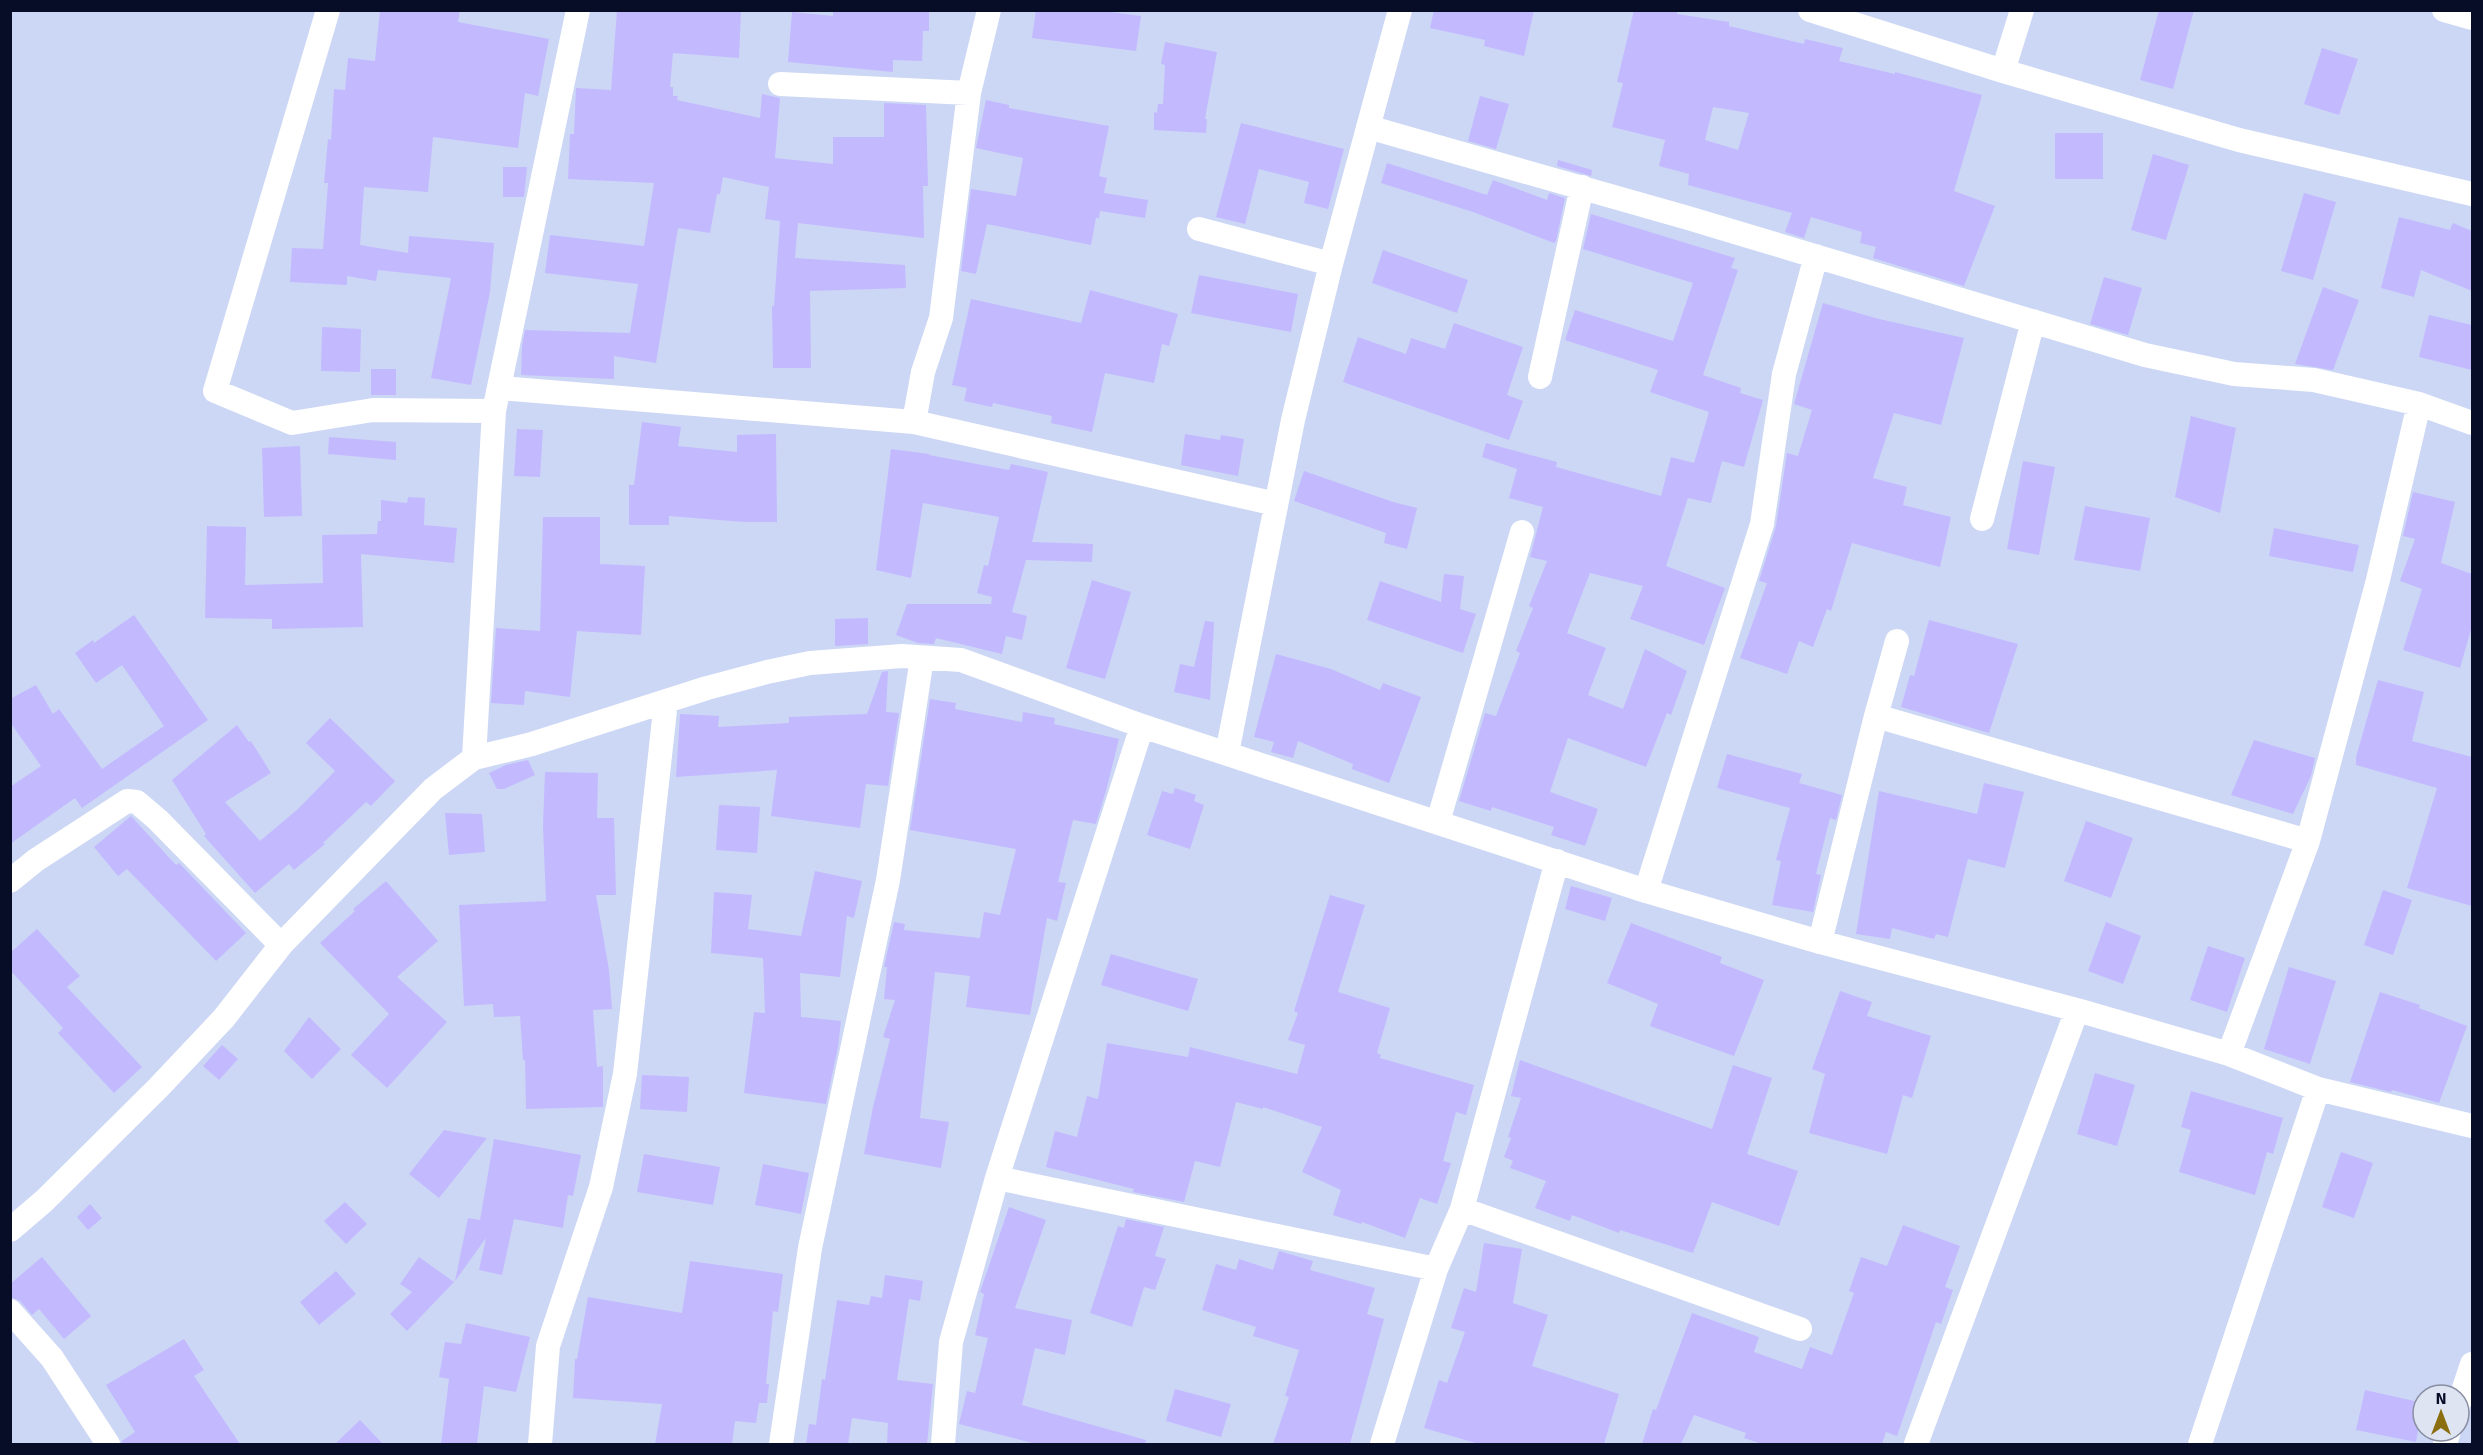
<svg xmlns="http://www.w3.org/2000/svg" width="2483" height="1455" viewBox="0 0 2483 1455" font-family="Signika,sans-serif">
<rect width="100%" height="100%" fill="#ccd7f5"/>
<path fill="#c3b9ff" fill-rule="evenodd" d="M380 10H460L458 22 549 39 538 96 525 93 518 148 433 137 428 192 364 187 360 245 408 253 409 236 494 243 490 292 471 385 431 378 451 278 378 270 376 281 347 276V285L290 282 292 248 323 249 328 183H324L328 139 331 140 334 89 345 90 348 58 375 61Z
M617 10H741L739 58 673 53 670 87H673V96H678L677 100 760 118 762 94 780 98 775 158 833 164V137H884V103L926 105 928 186H923L924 238 798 223 795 258 905 265 906 288 810 291 811 368H773L772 306H774L780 221 765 219 769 187 723 177 720 194H717L710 233 678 228 656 363 614 356V379L521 375 522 346 525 330 630 333 638 284 545 273 550 235 644 246 654 183 568 179 570 134H574L576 88 611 90Z
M833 10H929V31H923L922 61 893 60V72L788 62 792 12 833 16Z
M1036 10H1096L1141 16 1136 51 1032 38Z
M1434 10H1534L1524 56 1484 46 1485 40 1430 28Z
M1634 10H1677V14L1729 22V26L1804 44 1805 39 1843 48 1839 61 1895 74V72L1982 95 1954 191 1995 206 1964 286 1873 258 1876 247 1860 243 1862 232 1811 217 1804 238 1785 232 1792 213 1688 185 1689 174 1659 166 1665 140 1612 127 1623 83 1617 82ZM1713 107 1749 113 1738 150 1705 140Z
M2159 10H2194L2173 89 2140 80Z
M1165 42 1217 52 1205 119H1207L1206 133 1154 130V112L1157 113 1158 104H1163L1165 65 1161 64Z
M2322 48 2358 59 2339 115 2304 104Z
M1480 96 1509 104 1496 149 1468 141Z
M986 100 1009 105V108L1109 126 1099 176 1107 178 1104 193 1148 200 1145 218 1100 211 1099 218H1096L1091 245 987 224 976 274 961 271 971 189 1016 196 1023 158 976 148Z
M1241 123 1344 149 1328 209 1304 203 1309 182 1259 169 1245 224 1216 217Z
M2055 133H2103V179H2055Z
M2153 154 2189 165 2166 240 2131 230Z
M1558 160 1592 170 1591 176 1557 166Z
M1387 163 1487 195 1493 180 1547 200 1549 193 1565 198 1556 241 1554 243 1473 212 1381 183Z
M503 167H527L524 197H503Z
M2304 193 2336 202 2313 280 2281 271Z
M1591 214 1735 258 1731 268 1738 270 1703 375 1741 388 1740 393 1763 400 1744 467 1722 461 1711 503 1688 498 1666 566 1725 588 1704 645 1630 619 1643 586 1590 573 1567 633 1606 648 1588 695 1623 709 1645 649 1687 671 1671 715 1667 713 1646 767 1568 738 1550 792 1598 809 1585 846 1551 835 1554 827 1492 807 1491 811 1459 801 1485 713 1496 716 1520 653 1516 651 1533 608 1529 606 1547 561 1530 557 1543 507 1509 498 1517 469 1482 457 1486 443 1557 462 1556 467 1661 496 1671 457 1694 463 1709 412 1650 392 1658 370 1565 340 1575 310 1673 341 1693 283 1583 249Z
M2399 217 2450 230 2453 223 2472 231V291L2421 270 2414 297 2381 288Z
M1383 250 1468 280 1457 313 1372 283Z
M1199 275 1298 294 1291 332 1191 313Z
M2104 277 2142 288 2128 335 2090 324Z
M2323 287 2359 300 2333 370 2295 364Z
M1090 290 1178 314 1169 346 1162 344 1154 383 1105 373 1092 432 1051 423 1052 416 993 403 992 407 964 401 967 388 952 385 971 299 1081 323Z
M1823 303 1879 319 1964 338 1941 425 1894 413 1873 478 1907 487 1903 505 1951 517 1940 567 1852 543 1831 611 1827 609 1813 647 1799 641 1787 674 1740 658 1767 583 1759 581 1776 526 1787 453 1798 456 1812 410 1794 404Z
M2429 315 2472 325V370L2419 357Z
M1454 323 1523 347 1507 395 1523 401 1509 440 1343 382 1358 337 1406 354 1411 338 1445 349Z
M322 327 361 329 360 372 321 371Z
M371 369H396V395H371Z
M2191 416 2236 428 2220 513 2175 497Z
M642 422 681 427 678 446 737 452V435L776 434 777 522H744L669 516V525H629V485H634Z
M517 429 543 430 540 477 514 476Z
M1185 434 1220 440 1221 435 1244 439 1238 476 1181 465Z
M329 437 396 442V460L328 454Z
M300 446 302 516 264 517 262 448Z
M891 449 929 454V455L1009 470 1011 464 1048 472 1032 542 1093 544 1092 562 1026 560 1012 612 1027 616 1022 640 1006 636 1002 654 936 638 934 644 918 643 896 635 907 604H991L992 597 977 593 984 565 988 566 999 517 923 503 911 578 876 570Z
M2023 461 2055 467 2039 555 2007 549Z
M1304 471 1393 502 1417 508 1407 549 1384 543 1386 533 1294 501Z
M2413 492 2455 502 2441 563 2472 574V626L2460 668 2403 650 2422 589 2400 581 2415 539 2403 536Z
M408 497 425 498 424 525 457 528 454 563 361 554 363 627 272 629V619L205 618 207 526 246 527 245 585 323 583 322 535 377 534 378 521H381V500L407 503Z
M2085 506 2150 518 2140 571 2074 560Z
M543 517H600V564L645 566 641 635 577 631 570 697 525 691 524 705 491 703 496 628 540 631Z
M2274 528 2359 545 2353 572 2269 556Z
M1444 574 1464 576 1460 609 1476 614 1463 653 1367 620 1380 581 1441 602Z
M1092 580 1131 592 1105 679 1066 668Z
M134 615 208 720 82 808 75 798 10 844V787L41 766 10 722V699L36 685 53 714 59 709 102 769 164 726 122 665 96 683 75 653 93 640 94 643Z
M868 618V644L835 646V619Z
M1929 620 2018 644 1989 733 1901 707 1910 675 1914 676Z
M1205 621 1214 622 1210 700 1174 692 1180 664 1194 667Z
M1276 654 1331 669 1380 690 1383 683 1421 697 1389 783 1352 769 1353 764 1298 741 1293 758 1271 752 1274 742 1254 737Z
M888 671 886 712 899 713 888 786 866 784 860 828 771 816 777 770 676 777 680 714 719 716 718 727 789 723V717L867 714 882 672Z
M2378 680 2424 692 2412 741 2472 757V906L2407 888 2437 788 2356 765V757Z
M930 699 956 703 955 709 1022 722 1023 712 1055 718 1054 724 1119 739 1107 787 1096 824 1073 820 1058 882 1066 883 1057 921 1047 918 1030 1015 966 1007 970 976 935 972 920 1118 949 1122 941 1168 864 1154 873 1107 890 1039 883 1037 895 1000 884 999 887 967H884L894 922 905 924 904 930 980 938 984 912 1000 915 1016 849 910 830Z
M330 718 395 781 371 806 366 802 323 843 325 844 294 870 289 864 255 893 204 836 206 834 172 780 237 725 249 742 251 741 271 773 225 802 260 841 298 809 335 771 306 743Z
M2254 740 2315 758 2311 776 2293 814 2231 795Z
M1727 754 1802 774 1799 783 1842 795 1836 820 1830 818 1816 874 1821 875 1813 912 1772 905 1781 861 1776 860 1790 808 1717 788Z
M528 760 535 775 504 789H497L489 773 506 765Z
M545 772 598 773 597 818H614L616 895H596L609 970 612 1009 593 1010 597 1067 603 1066V1107L526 1109 525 1060H523L520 1016 494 1017 493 1004 464 1006 459 905 546 901 543 826Z
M1984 783 2024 792 2005 868 1968 859 1948 937 1936 934 1934 939 1892 928 1890 939 1856 934 1879 791 1977 814Z
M1175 788 1196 795 1194 801 1204 805 1190 849 1147 835 1162 791 1173 794Z
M719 805 760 807 757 853 716 850Z
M445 813 482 814 485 852 449 855Z
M131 816 176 865 179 863 246 933 216 961 127 869 118 876 94 847Z
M2086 821 2133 838 2111 898 2064 881Z
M815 871 862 881 854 918 847 916 840 977 800 973 801 1017 841 1021 838 1047 826 1104 744 1093 754 1012 765 1013 763 958 711 953 714 892 752 895 748 929 801 936Z
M386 881 438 941 397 977 447 1022 387 1088 351 1055 389 1014 320 943 355 911 353 909Z
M1571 886 1612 898 1605 921 1565 909Z
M2383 890 2412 900 2393 955 2364 945Z
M1330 895 1365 905 1338 992 1390 1008 1377 1053 1381 1055 1380 1058 1474 1085 1466 1115 1456 1112 1443 1161 1451 1163 1437 1204 1420 1198 1405 1238 1362 1222 1361 1224 1333 1215 1341 1190 1302 1172 1322 1127 1263 1107V1109L1236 1102 1220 1167 1195 1161 1184 1202 1133 1192 1134 1189 1046 1167 1055 1131 1077 1137 1087 1096 1098 1099 1107 1043 1188 1057 1190 1047 1297 1074 1305 1045 1288 1040 1298 1013 1294 1011Z
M2106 922 2141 936 2123 984 2088 971Z
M1631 923 1722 957 1720 963 1764 980 1734 1056 1650 1026 1658 1004 1607 983Z
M37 929 80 976 67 987 142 1067 114 1093 58 1033 63 1028 10 970V953Z
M2208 946 2245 958 2227 1012 2190 1000Z
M1111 954 1198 979 1188 1011 1101 985Z
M2289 967 2336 981 2310 1064 2264 1049Z
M1840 991 1872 1002 1867 1016 1931 1036 1912 1098 1903 1095 1887 1154 1809 1133 1825 1074 1812 1069Z
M2380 992 2420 1005 2419 1008 2467 1026 2439 1103 2392 1090 2391 1092 2350 1082Z
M309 1017 341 1049 312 1079 284 1051Z
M222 1045 238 1059 219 1080 203 1066Z
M1520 1060 1712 1129 1733 1065 1772 1078 1747 1154 1798 1171 1779 1226 1712 1202 1693 1253 1620 1230 1619 1233 1572 1215 1570 1221 1535 1208 1546 1181 1510 1168 1513 1161 1504 1157 1511 1138 1508 1137 1521 1098 1511 1096Z
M2095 1073 2135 1085 2117 1146 2077 1134Z
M642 1075 689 1077 687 1112 640 1109Z
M2191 1091 2283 1118 2273 1154 2267 1152 2255 1195 2179 1172 2191 1130 2181 1127Z
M444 1130 487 1138 439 1198 409 1174Z
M494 1139 581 1155 573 1196 568 1195 563 1228 514 1219 502 1275 479 1270 486 1238 455 1281 468 1218 480 1220Z
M2341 1152 2373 1163 2354 1218 2322 1207Z
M644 1154 720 1167 713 1205 637 1192Z
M763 1164 809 1173 801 1214 755 1205Z
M345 1202 367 1224 346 1244 324 1221Z
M90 1204 102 1218 88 1230 77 1217Z
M1009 1207 1046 1220 1015 1308 1072 1320 1065 1355 1035 1348 1022 1405 1146 1440 1145 1444H1036L959 1424 967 1391 975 1393 988 1338 975 1335 984 1294 980 1292Z
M1126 1219 1164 1227 1155 1256 1166 1259 1155 1290 1144 1287 1132 1327 1090 1313 1118 1226 1124 1228Z
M1903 1225 1960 1246 1945 1287 1953 1290 1941 1324 1936 1322 1897 1436 1886 1432 1882 1444H1762L1744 1438 1746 1433 1694 1415 1681 1444H1642L1653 1409 1656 1410 1692 1313 1759 1337 1754 1352 1802 1369 1810 1347 1832 1355 1854 1293 1849 1291 1861 1257 1887 1266Z
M1484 1243 1522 1249 1513 1303 1548 1315 1532 1366 1619 1394 1604 1444H1479L1424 1428 1439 1380 1447 1383 1465 1332 1451 1328 1464 1288 1476 1292Z
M1279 1251 1313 1261 1310 1270 1375 1288 1367 1314 1384 1319 1350 1444H1273L1289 1397 1285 1396 1299 1350 1253 1336 1256 1327 1202 1310 1216 1264 1236 1270 1239 1259 1273 1270Z
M42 1257 91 1316 64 1339 39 1309 32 1315 20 1301 10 1297V1284Z
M419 1257 454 1282 407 1331 390 1314 412 1292 400 1284Z
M690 1261 783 1274 778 1312 773 1311 766 1384H769L767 1403H759L756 1423 735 1421 732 1444H655L662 1404 573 1398 575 1359H577L588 1297 682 1313Z
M336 1271 356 1294 319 1325 300 1302Z
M885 1275 923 1281 920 1301 909 1299 897 1380 933 1384 927 1444H887L888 1423 852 1418 848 1444H806L809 1424 816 1425 822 1379 825 1380 837 1300 869 1305 871 1296 882 1298Z
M466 1323 530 1337 516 1392 484 1386 477 1444H441L449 1379 439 1377 445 1342 461 1344Z
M184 1339 204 1370 194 1376 240 1444H122V1441L135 1432 106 1385Z
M1175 1389 1231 1404 1221 1437 1166 1421Z
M2365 1390 2423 1403 2416 1442 2356 1430Z
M360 1420 383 1444H335Z"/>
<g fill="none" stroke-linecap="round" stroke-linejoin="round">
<path stroke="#fff" stroke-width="24" d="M328 10 215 391 292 423 373 410 494 411
M989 10 969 93 941 318 923 372 914 422 1276 504
M1810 10 2003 71 2239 140 2472 194
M2444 10 2472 18
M2003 71 2022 10
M780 84 969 93
M1368 127 1688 218 2145 355 2234 374 2314 380 2419 404 2472 423
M1199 229 1331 264
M1540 377 1582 187
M500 388 914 422
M1982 519 2033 321
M1876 716 2308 841
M1227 753 1293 420 1331 264 1400 10
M474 758 494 411 578 10
M1438 822 1522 532
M10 881 36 860 127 801 137 802 158 820 281 945
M1646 891 1762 524 1784 374 1816 256
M1820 942 1876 716 1897 641
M2229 1054 2308 841 2378 580 2419 404
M997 1178 1436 1269
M1462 1209 1800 1329
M10 1230 44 1201 158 1088 224 1018 281 945 433 789 474 758 532 744 707 688 767 672 810 663 902 656 961 660 1142 726 1646 891 1820 942 2077 1010 2229 1054 2318 1089 2472 1126
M10 1311 52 1358 108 1444
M2459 1403 2472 1364
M540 1444 548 1346 601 1187 625 1074 666 701
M781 1444 810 1248 888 880 922 658
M943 1444 951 1342 997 1178 1142 726
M1382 1444 1436 1269 1462 1209 1557 861
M1916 1444 2077 1010
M2200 1444 2318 1089
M2445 1444 2449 1431"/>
</g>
<rect width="2483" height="1455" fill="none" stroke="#070d27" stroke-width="24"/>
<g transform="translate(2441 1413)"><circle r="28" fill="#dfe4f3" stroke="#898ea1" stroke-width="1.5"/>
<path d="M0-4.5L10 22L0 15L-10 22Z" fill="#8a6e0f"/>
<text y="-9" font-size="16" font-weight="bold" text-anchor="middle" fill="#070d27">N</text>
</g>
</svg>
